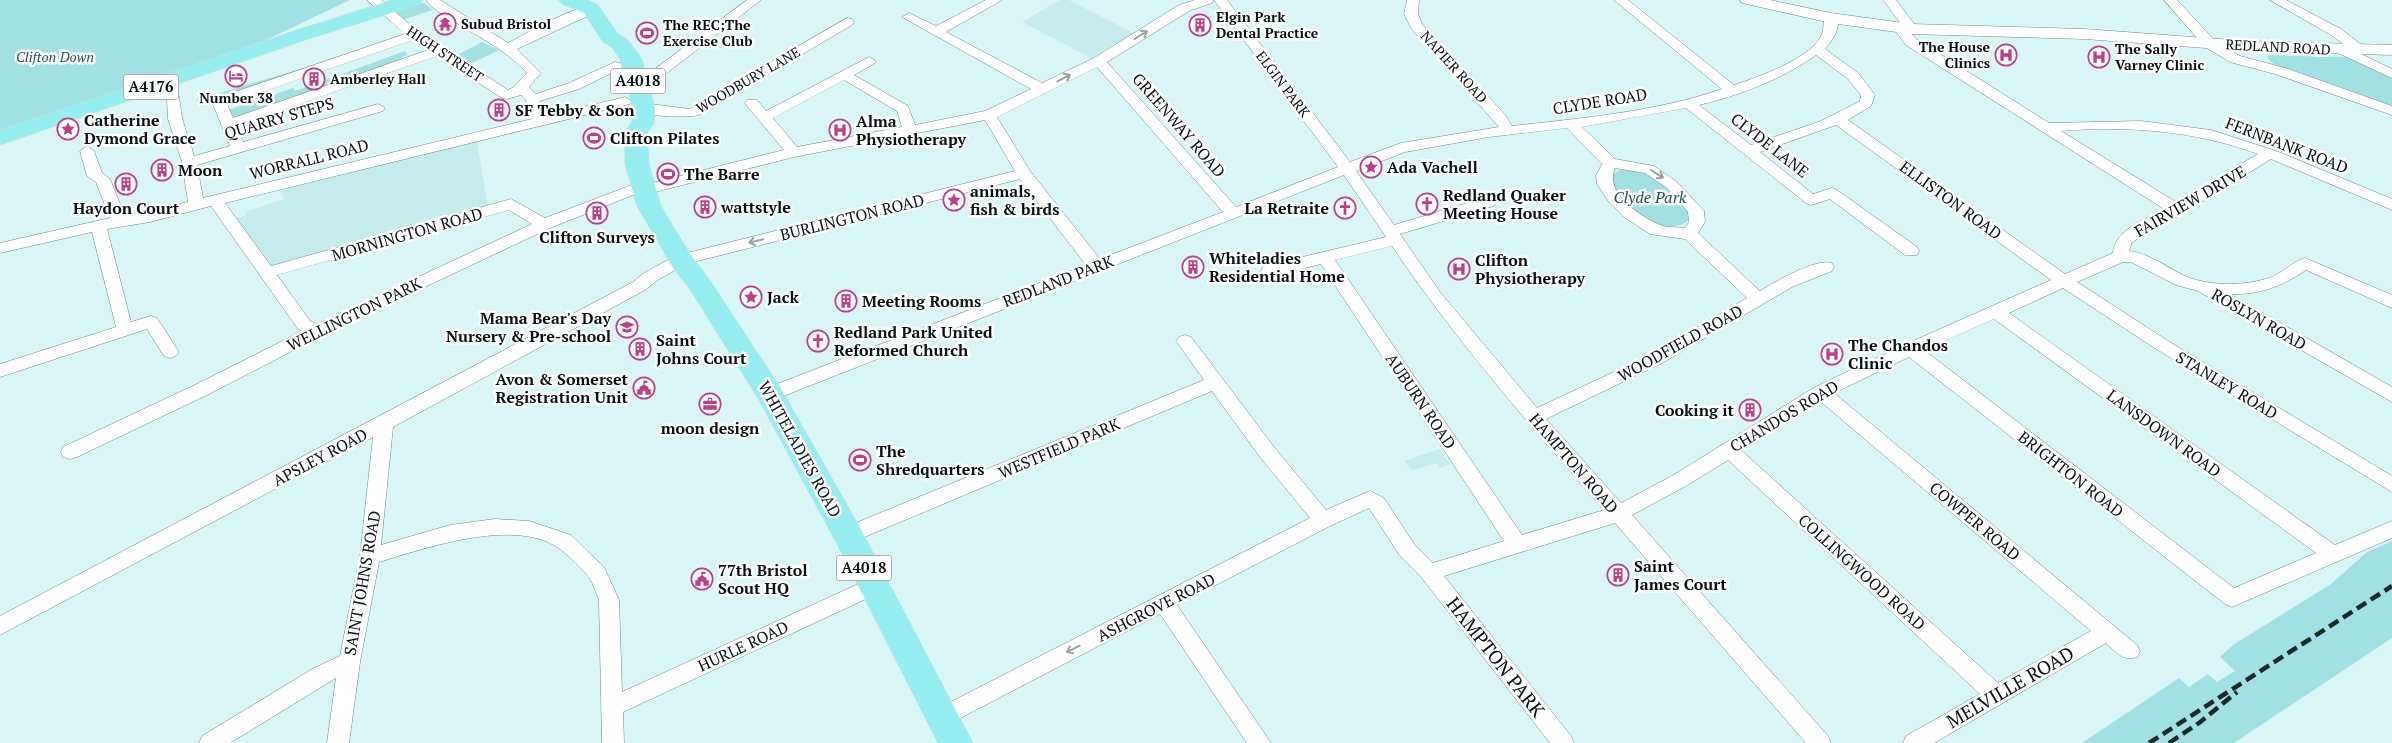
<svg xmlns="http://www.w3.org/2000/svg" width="2392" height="743" viewBox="0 0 2392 743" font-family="'PT Serif',serif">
<rect width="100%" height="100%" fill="#d8f6f6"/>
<path fill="#c4eced" d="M1060 0H1069L1133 33 1091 58 1022 22Z
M477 141 488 207 271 266 234 219 246 215 245 212 284 199 280 192 288 188Z
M1439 449 1450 464 1440 468 1436 463 1412 471 1404 461Z"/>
<path fill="#a2e1e3" d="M0 0H350L266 40 0 134Z
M424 3 433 10 402 20 395 12 414 4Z
M482 42 499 50 470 64 457 55Z
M405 51 408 55 402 57 403 60 232 120 228 110 293 88 295 91Z
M2270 55 2349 57 2392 79V106L2280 67 2272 63 2267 57Z
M313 65 315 68 213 101 212 99 198 103 196 100Z
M1625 168C1655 171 1669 188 1689 210V220C1668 240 1624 210 1614 189 1612 185 1613 178 1612 174Z
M2392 541V638L2234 743H2082L2179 678 2189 687 2208 674 2217 682 2235 671 2220 657 2233 645 2331 584 2367 552Z"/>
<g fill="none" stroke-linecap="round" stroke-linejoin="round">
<g stroke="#6c8888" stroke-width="1">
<path id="minor" d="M367 0H381L419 32 508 90 514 87 527 73C508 52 484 40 460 25 449 18 434 11 426 0H440L508 43C524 35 580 2 596 6L598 9 596 12 517 49 541 73 529 87 536 94 569 83 615 62 620 63 622 66 620 69 579 89 540 101 541 117 625 97 632 101 630 104 225 203 271 266 511 199 545 218 637 183 642 181 648 184 784 150 747 106 745 103 747 100H757L766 111 869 57 876 61 874 64 854 75 908 106 915 125 985 111 1031 89 902 17 909 13 936 26 986 0H1002L946 32 1042 83 1094 58 1179 5 1195 0H1213L1212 3 1189 11 1107 62 1236 207 1338 167 1214 0H1227L1350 162 1401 143 1499 127 1411 28 1404 14 1407 0H1419L1418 14 1422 24 1506 116 1512 126C1583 118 1655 112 1722 89L1614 0H1628L1734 85C1759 77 1806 60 1820 38 1825 30 1822 22 1826 15H1836C1842 27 1833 40 1825 49L1858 73 1875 95 1871 106 1848 120 2065 274 2113 253C2115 229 2145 220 2164 209L1906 45 1893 28 1901 24 1883 0H1896L1918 29 1911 33 1916 39 2049 123 2141 121 2211 130 2279 152 2392 199V210L2271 159 2182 214 2132 242 2129 251C2149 253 2168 268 2185 276 2211 287 2246 286 2272 277 2284 272 2293 261 2305 258L2392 295V308L2306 270C2283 286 2259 295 2230 294L2392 387V402L2198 291 2176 285 2131 262H2123L2077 282 2165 339 2392 476V492L2153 347 2063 288 2009 313 2335 545 2392 521V538L2239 604 2232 607 2225 604 1909 357 1834 393 2137 645 2140 651 2137 657C2124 662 2116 652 2106 643L1934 743H1903L1906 736 1980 694 1728 460 1686 486 1632 515 1828 736 1831 743H1806L1615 523 1444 576 1571 736 1574 743H1550L1422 578 1400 556 1369 508 1330 526 1177 605 1271 743H1247L1160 614 943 727 935 724 932 717 935 710 1310 518 1260 457 1212 391 855 541 848 543 841 541 838 535 841 529 1204 380 1179 345 1176 341 1179 337 1185 335 1191 337 1274 447 1326 510 1370 491 1384 498 1414 544 1433 563 1504 541 1321 264 1269 277 1263 275 1261 271 1263 267 1269 265 1386 237 1344 175 776 399 770 401 764 399 761 394 764 389 1086 265 1020 179 686 264 656 281 645 290 393 427 381 545 450 525 495 519 529 521 571 535 604 567 619 600 622 692 867 580 874 578 881 580 884 586 881 592 623 712 624 743H602L599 600C596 593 594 585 590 579 585 571 565 552 557 547 512 518 426 548 379 562L360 662 349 743H327L336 678 230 743H199L202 736 314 668 340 656 360 556 373 437 0 635V616L633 282 644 273 675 256 1015 171 985 120 794 157 643 195 638 193 550 228 323 335 209 394 77 457 70 459 63 457 61 452 63 447 197 384 302 331 298 329 211 206 150 222 107 229 131 322 151 316 157 318 179 352 176 356 170 358 164 356 147 329 0 377V364L116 327 92 232 0 253V243L110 218 96 182 87 176 80 151 87 146 94 151 102 173 110 179 125 216 188 202 182 162 168 119 167 100 160 82 162 79H172C181 93 179 106 183 121 186 133 191 144 194 156L230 146 212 102 214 99 405 34ZM413 40 428 50 233 118 227 104ZM1816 55 1848 79 1861 95 1860 101 1821 121 1751 145 1699 105C1740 95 1781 80 1816 55ZM437 56 502 98 507 99 521 95 526 100 528 115 532 119 203 198 197 165 383 111 385 108 378 104 243 142 236 126ZM1097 67 1223 212 1100 259 1030 171 997 117ZM844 80 897 111 902 127 797 147 773 118ZM1686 108 1806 203 1811 205 1830 199 1905 255H1917L1919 251 1917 247 1837 190 1832 188 1813 194 1760 152 1836 125 2051 280 1904 345 1815 387 1672 476 1621 503 1546 419 1662 363 1792 287 1832 271 1834 267 1832 263C1815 258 1775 282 1760 291L1698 233 1705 222 1704 211 1677 182 1654 166 1615 159 1582 127ZM1567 128 1602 164 1596 176 1597 184 1609 202 1624 217 1650 234 1685 239 1747 298 1650 355 1537 408 1440 292 1400 234 1494 206 1497 202 1494 198H1484L1394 225 1356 171 1405 152 1489 137ZM2093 129C2150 128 2204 134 2258 154L2176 202 2061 131ZM1615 168 1645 173 1667 188 1688 212 1689 222 1685 228C1677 227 1666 228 1658 224 1639 215 1604 193 1615 168ZM509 210 532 224 317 324 310 321 277 275ZM1392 246C1455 340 1530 425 1604 510L1522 535 1335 260ZM1994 319 2316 553 2234 588 1924 350ZM1820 401 2091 631 1998 683 1742 451Z
M747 0H761L645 90H635L633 87 635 84Z
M2164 0H2177L2215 41 2240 56 2285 68 2392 106V115L2275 74 2230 62 2205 47Z
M2270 0H2286L2341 29 2363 46 2365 49 2359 53 2392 69V78L2338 53 2336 50 2338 47H2347L2331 35Z
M847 18 852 19 854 22 852 25 699 115C688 118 643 117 637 109L639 106 650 104 690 109Z"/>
</g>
<g stroke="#6c8888" stroke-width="1">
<path id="tertiary" d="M1740 0H1770L1831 13 1911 24 2085 29 2246 41 2392 45V55L2246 51 2085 39 1911 34 1831 23 1742 3Z"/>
</g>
<g stroke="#d7d9d9" stroke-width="1">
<path id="primary" d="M392 0H423L420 4 308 39 0 145V130L294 31Z
M559 0H587L598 5 618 34 627 39 642 59 655 109 654 123 647 133 649 164 661 206 690 254 709 279 780 387 859 526 973 743H938L837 544 759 400 691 291 672 266 637 206 625 164V132L632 122 633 109 620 59 612 47 603 42 584 13 562 4Z"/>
</g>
<use href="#minor" fill="#fff" fill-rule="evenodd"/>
<use href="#tertiary" fill="#fff" fill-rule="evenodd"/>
<use href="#primary" fill="#96eef1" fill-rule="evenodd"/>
<path stroke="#1c2929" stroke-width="4.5" stroke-dasharray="11 5.5" stroke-linecap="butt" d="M2149 743 2392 586
M2169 743 2199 723 2237 692"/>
</g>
<defs><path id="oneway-shaft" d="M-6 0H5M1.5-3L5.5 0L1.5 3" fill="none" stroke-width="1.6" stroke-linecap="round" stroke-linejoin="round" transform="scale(1.25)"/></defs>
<g stroke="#9ba0a0">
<use href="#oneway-shaft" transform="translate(1141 35) rotate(-32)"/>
<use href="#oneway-shaft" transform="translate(1064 78) rotate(-27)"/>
<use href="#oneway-shaft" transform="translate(1657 174) rotate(32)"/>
<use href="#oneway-shaft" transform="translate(756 241) rotate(166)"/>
<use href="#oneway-shaft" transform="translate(1073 649) rotate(153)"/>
</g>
<defs>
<g id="temple-ring" transform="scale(1.125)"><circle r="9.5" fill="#fff" stroke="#be3e89" stroke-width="1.5"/><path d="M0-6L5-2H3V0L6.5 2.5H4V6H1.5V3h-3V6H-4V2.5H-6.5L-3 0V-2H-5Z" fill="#be3e89"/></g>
<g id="building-ring" transform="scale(1.125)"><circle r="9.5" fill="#fff" stroke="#be3e89" stroke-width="1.5"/><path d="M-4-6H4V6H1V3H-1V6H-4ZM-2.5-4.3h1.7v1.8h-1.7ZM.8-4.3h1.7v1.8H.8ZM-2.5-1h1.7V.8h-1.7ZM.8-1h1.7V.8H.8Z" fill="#be3e89"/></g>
<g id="stadium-ring" transform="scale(1.125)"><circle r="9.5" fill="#fff" stroke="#be3e89" stroke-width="1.5"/><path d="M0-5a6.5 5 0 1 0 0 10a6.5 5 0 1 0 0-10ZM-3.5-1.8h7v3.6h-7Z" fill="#be3e89"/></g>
<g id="hospital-ring" transform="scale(1.125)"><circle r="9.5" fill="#fff" stroke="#be3e89" stroke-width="1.5"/><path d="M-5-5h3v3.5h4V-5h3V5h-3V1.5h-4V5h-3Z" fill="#be3e89"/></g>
<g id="hotel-ring" transform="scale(1.125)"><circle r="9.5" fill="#fff" stroke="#be3e89" stroke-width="1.5"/><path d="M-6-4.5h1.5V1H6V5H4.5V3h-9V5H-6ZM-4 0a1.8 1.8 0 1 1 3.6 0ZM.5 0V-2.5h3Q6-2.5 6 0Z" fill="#be3e89"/></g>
<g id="sight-ring" transform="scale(1.125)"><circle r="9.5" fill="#fff" stroke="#be3e89" stroke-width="1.5"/><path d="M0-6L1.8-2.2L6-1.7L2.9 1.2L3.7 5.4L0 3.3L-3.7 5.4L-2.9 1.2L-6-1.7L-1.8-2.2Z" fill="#be3e89"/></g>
<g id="church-ring" transform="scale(1.125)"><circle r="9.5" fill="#fff" stroke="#be3e89" stroke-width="1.5"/><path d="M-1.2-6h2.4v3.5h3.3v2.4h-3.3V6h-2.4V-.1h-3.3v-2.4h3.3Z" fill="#be3e89"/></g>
<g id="school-ring" transform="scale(1.125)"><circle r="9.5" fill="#fff" stroke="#be3e89" stroke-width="1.5"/><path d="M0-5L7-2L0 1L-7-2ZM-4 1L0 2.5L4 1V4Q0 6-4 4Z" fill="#be3e89"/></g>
<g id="civic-ring" transform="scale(1.125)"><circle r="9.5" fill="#fff" stroke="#be3e89" stroke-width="1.5"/><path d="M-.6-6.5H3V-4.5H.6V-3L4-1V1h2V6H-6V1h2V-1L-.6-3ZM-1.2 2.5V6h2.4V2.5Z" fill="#be3e89"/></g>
<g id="office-ring" transform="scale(1.125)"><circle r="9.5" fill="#fff" stroke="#be3e89" stroke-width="1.5"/><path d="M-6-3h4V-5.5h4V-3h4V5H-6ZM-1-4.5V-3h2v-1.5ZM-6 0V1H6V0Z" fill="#be3e89"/></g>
</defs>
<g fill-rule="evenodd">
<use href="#temple-ring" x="445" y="24"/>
<use href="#building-ring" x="1200" y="25"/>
<use href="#stadium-ring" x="647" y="33"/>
<use href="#hospital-ring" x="2006" y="55"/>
<use href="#hospital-ring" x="2099" y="57"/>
<use href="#hotel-ring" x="236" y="76"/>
<use href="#building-ring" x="314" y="79"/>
<use href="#building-ring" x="499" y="110"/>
<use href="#sight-ring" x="68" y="129"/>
<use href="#hospital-ring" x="840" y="130"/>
<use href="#stadium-ring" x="594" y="138"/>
<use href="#sight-ring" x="1371" y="167"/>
<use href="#building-ring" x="162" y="170"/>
<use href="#stadium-ring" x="668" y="174"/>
<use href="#building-ring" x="126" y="184"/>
<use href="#sight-ring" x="954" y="200"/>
<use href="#church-ring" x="1427" y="204"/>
<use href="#building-ring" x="705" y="207"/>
<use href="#church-ring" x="1345" y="208"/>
<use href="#building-ring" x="597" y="213"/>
<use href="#building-ring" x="1193" y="267"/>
<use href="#hospital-ring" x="1459" y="269"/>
<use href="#sight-ring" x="751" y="297"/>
<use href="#building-ring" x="846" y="301"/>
<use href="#school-ring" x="627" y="327"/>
<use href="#church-ring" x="818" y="341"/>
<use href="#building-ring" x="640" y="349"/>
<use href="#hospital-ring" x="1832" y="354"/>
<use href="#civic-ring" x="644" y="388"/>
<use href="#office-ring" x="710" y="404"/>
<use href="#building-ring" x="1750" y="410"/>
<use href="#stadium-ring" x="860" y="460"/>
<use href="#building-ring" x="1618" y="575"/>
<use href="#civic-ring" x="702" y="579"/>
</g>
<g text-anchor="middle" stroke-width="5" stroke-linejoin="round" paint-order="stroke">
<g font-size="14" font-weight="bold" fill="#061111" stroke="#fff" text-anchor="start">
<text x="1216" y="22">Elgin Park<tspan x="1216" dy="16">Dental Practice</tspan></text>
<text x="461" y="29">Subud Bristol</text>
<text x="663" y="30">The REC;The<tspan x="663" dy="16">Exercise Club</tspan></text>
<text x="1990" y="52" text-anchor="end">The House<tspan x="1990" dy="16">Clinics</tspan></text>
<text x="2115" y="54">The Sally<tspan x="2115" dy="16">Varney Clinic</tspan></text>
<text x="330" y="84">Amberley Hall</text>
<text x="236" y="103" text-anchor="middle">Number 38</text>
</g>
<g font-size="14" fill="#061111" stroke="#fff">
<text transform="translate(2278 47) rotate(3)" y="5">REDLAND ROAD</text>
<text transform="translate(445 54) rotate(34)" y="5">HIGH STREET</text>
<text transform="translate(1454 67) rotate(48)" y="5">NAPIER ROAD</text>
<text transform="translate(748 80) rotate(-30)" y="5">WOODBURY LANE</text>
<text transform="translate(1283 84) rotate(53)" y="5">ELGIN PARK</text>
</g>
<g font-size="14" font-style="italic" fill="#245354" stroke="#fff">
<text x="55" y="62">Clifton Down</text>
</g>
<g fill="#fff" stroke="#515858" stroke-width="1">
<rect x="610.5" y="68.5" width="55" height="25" rx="4"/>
<rect x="123.5" y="74.5" width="55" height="25" rx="4"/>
<rect x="836.5" y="555.5" width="55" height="25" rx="4"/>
</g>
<g font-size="15" font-weight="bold" fill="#061111">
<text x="638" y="86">A4018</text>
<text x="151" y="92">A4176</text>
<text x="864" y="573">A4018</text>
</g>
<g font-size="16" fill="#061111" stroke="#fff">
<text transform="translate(1600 101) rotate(-9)" y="6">CLYDE ROAD</text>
<text transform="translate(279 118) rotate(-16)" y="6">QUARRY STEPS</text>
<text transform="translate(1179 125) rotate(49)" y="6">GREENWAY ROAD</text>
<text transform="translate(1770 145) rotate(38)" y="6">CLYDE LANE</text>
<text transform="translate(2287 145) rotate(21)" y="6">FERNBANK ROAD</text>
<text transform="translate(309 159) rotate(-14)" y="6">WORRALL ROAD</text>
<text transform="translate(1951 200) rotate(36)" y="6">ELLISTON ROAD</text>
<text transform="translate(2190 201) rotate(-30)" y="6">FAIRVIEW DRIVE</text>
<text transform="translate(852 217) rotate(-14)" y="6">BURLINGTON ROAD</text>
<text transform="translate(407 234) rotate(-16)" y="6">MORNINGTON ROAD</text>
<text transform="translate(1058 281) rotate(-21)" y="6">REDLAND PARK</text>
<text transform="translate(354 314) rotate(-26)" y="6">WELLINGTON PARK</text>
<text transform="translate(2259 319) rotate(30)" y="6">ROSLYN ROAD</text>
<text transform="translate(1680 343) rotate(-29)" y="6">WOODFIELD ROAD</text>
<text transform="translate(2227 385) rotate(31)" y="6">STANLEY ROAD</text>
<text transform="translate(1421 401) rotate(56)" y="6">AUBURN ROAD</text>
<text transform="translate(1784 416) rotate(-31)" y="6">CHANDOS ROAD</text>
<text transform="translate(2164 433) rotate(36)" y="6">LANSDOWN ROAD</text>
<text transform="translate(1059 448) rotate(-23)" y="6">WESTFIELD PARK</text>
<text transform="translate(800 449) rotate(61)" y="6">WHITELADIES ROAD</text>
<text transform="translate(320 457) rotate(-28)" y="6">APSLEY ROAD</text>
<text transform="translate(1574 463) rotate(49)" y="6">HAMPTON ROAD</text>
<text transform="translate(2071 474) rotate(38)" y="6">BRIGHTON ROAD</text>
<text transform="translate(1975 521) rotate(40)" y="6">COWPER ROAD</text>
<text transform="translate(1862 572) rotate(42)" y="6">COLLINGWOOD ROAD</text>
<text transform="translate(362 583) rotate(-80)" y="6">SAINT JOHNS ROAD</text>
<text transform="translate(1156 607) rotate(-27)" y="6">ASHGROVE ROAD</text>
<text transform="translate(743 646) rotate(-25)" y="6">HURLE ROAD</text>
</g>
<g font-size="16" font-weight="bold" fill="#061111" stroke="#fff" text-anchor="start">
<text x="515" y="116">SF Tebby &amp; Son</text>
<text x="84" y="126">Catherine<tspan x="84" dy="18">Dymond Grace</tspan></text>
<text x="856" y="127">Alma<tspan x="856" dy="18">Physiotherapy</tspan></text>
<text x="610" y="144">Clifton Pilates</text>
<text x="1387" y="173">Ada Vachell</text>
<text x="178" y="176">Moon</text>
<text x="684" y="180">The Barre</text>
<text x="970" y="197">animals,<tspan x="970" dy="18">fish &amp; birds</tspan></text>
<text x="1443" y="201">Redland Quaker<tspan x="1443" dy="18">Meeting House</tspan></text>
<text x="721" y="213">wattstyle</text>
<text x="126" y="214" text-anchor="middle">Haydon Court</text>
<text x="1329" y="214" text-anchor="end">La Retraite</text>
<text x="597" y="243" text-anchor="middle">Clifton Surveys</text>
<text x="1209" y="264">Whiteladies<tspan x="1209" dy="18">Residential Home</tspan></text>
<text x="1475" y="266">Clifton<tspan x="1475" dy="18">Physiotherapy</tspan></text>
<text x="767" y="303">Jack</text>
<text x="862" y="307">Meeting Rooms</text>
<text x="611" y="324" text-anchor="end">Mama Bear's Day<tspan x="611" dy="18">Nursery &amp; Pre-school</tspan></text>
<text x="834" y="338">Redland Park United<tspan x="834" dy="18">Reformed Church</tspan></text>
<text x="656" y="346">Saint<tspan x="656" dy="18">Johns Court</tspan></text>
<text x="1848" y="351">The Chandos<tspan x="1848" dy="18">Clinic</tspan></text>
<text x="628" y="385" text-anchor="end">Avon &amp; Somerset<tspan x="628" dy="18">Registration Unit</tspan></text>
<text x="1734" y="416" text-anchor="end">Cooking it</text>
<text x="710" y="434" text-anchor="middle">moon design</text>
<text x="876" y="457">The<tspan x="876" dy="18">Shredquarters</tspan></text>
<text x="1634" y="572">Saint<tspan x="1634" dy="18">James Court</tspan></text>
<text x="718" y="576">77th Bristol<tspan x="718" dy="18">Scout HQ</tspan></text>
</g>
<g font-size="16" font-style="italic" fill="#245354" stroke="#fff">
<text x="1650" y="203">Clyde Park</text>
</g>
<g font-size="19" fill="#061111" stroke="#fff">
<text transform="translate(1496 657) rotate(52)" y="7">HAMPTON PARK</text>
<text transform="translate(2010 687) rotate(-30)" y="7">MELVILLE ROAD</text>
</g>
</g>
</svg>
